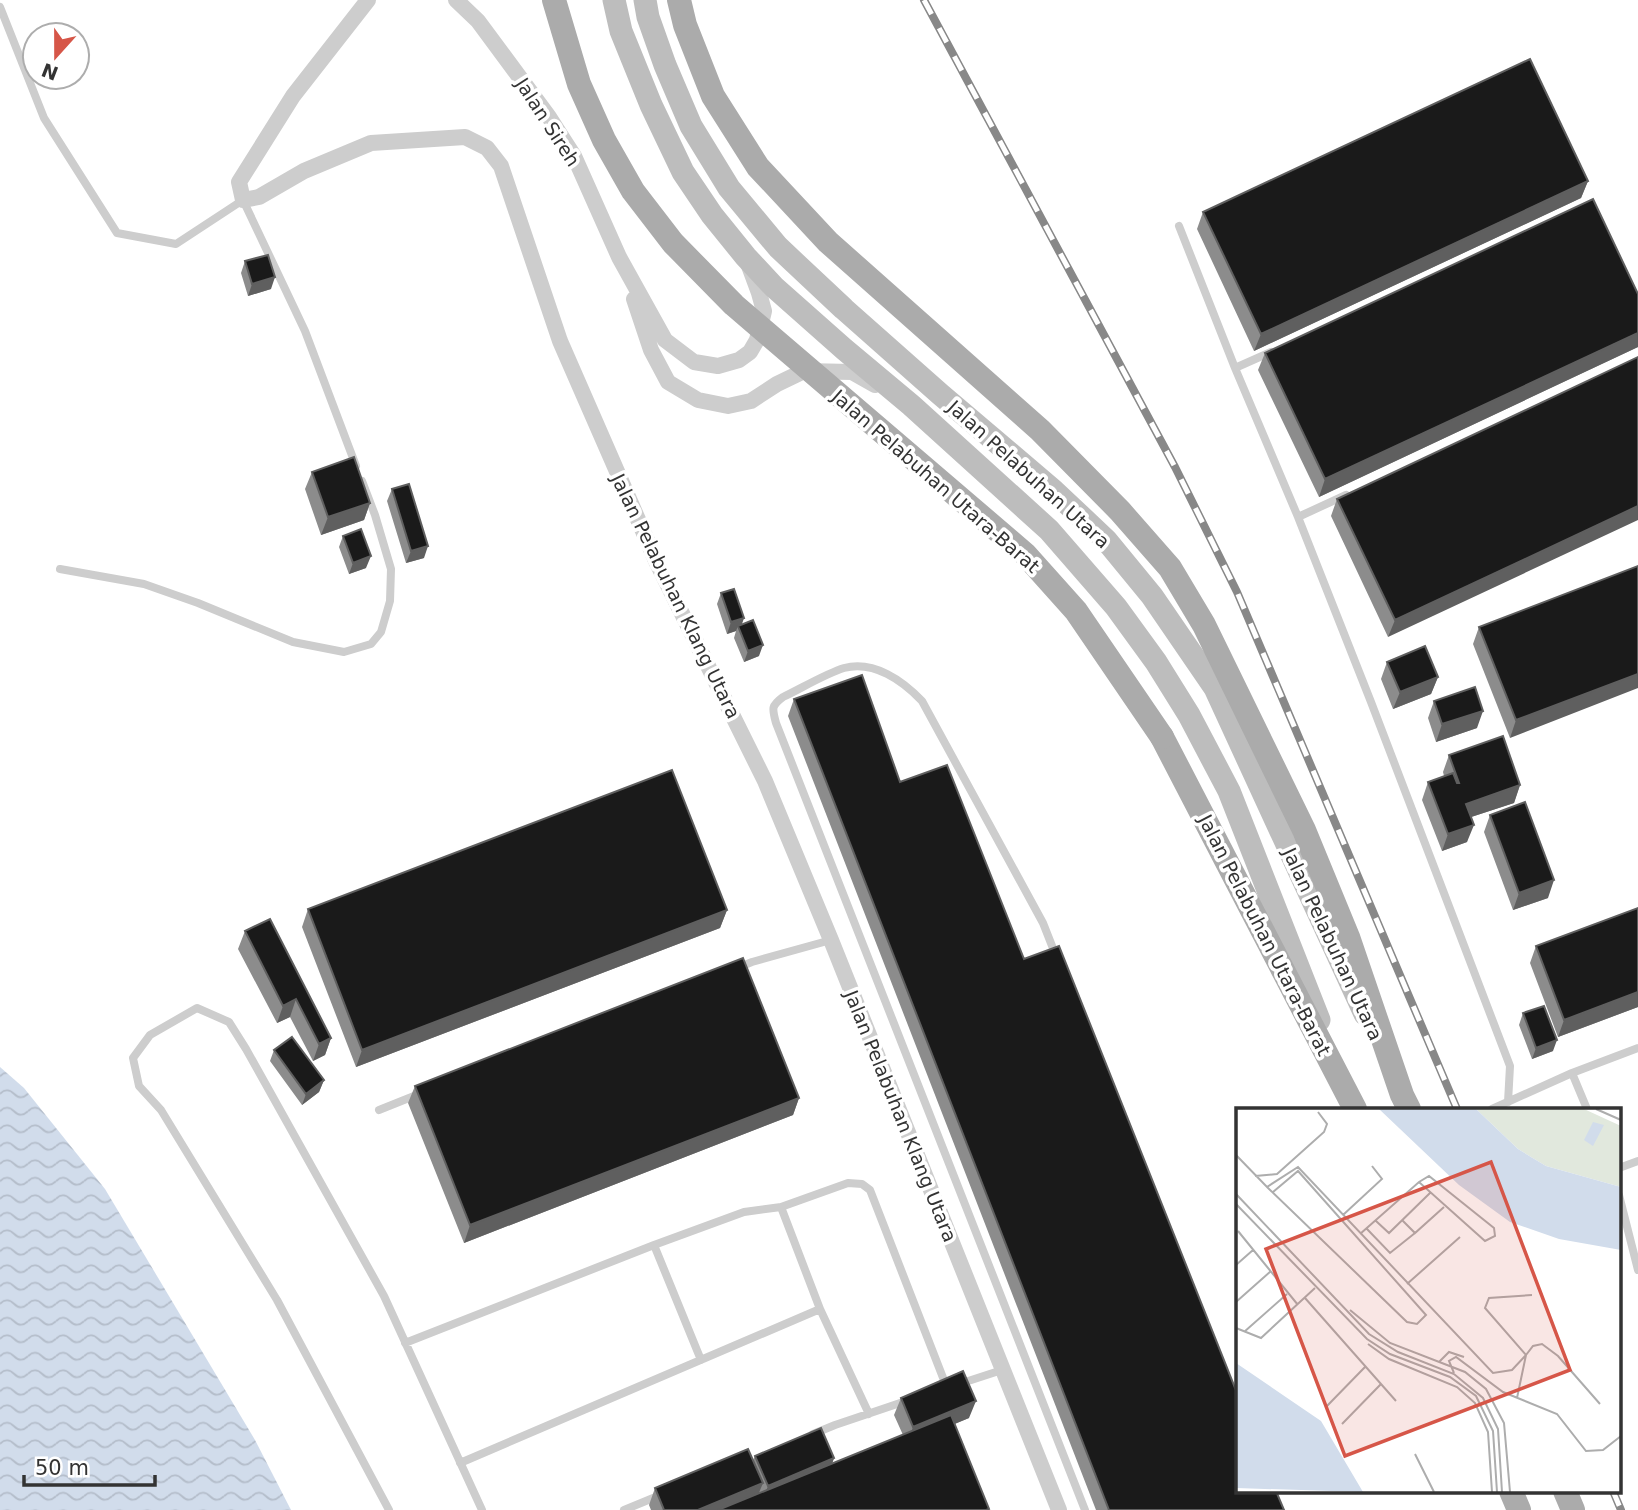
<svg xmlns="http://www.w3.org/2000/svg" width="1638" height="1510" viewBox="0 0 1638 1510" font-family="'DejaVu Sans',sans-serif">
<defs>
<pattern id="water-waves" width="16" height="10" patternUnits="userSpaceOnUse" patternTransform="scale(1.75)"><rect width="16" height="10" fill="#d1dceb"/><path d="M0 5q4-4 8 0t8 0" fill="none" stroke="#b4bdca"/></pattern>
</defs>
<rect width="100%" height="100%" fill="#fff"/>
<path fill="url(#water-waves)" d="M0 1067 24 1088 105 1189 255 1440 291 1510H0Z"/>
<g fill="none" stroke-linecap="round" stroke-linejoin="round">
<path stroke="#cdcdcd" stroke-width="8" d="M0 7 44 118 117 233 176 244 243 200 305 331 356 466
M1179 226 1235 368 1298 517 1371 702 1510 1066 1508 1102
M1235 368 1271 352
M1298 517 1346 495
M60 569 144 584 198 603 293 642 344 652 371 644 381 632 390 601 391 569 375 515 362 481
M1056 956 1043 923 922 701C903 681 874 660 844 668 827 673 800 689 783 697 771 706 772 708 776 723L1085 1510
M737 968 752 962 831 940
M1572 1073 1587 1109
M1492 1109 1572 1073 1638 1048
M379 1110 419 1094
M1619 1168 1638 1161
M1619 1195 1638 1270
M781 1207 820 1309
M654 1245 744 1212 781 1207 848 1183 862 1184 870 1190 947 1388
M405 1343 654 1245 701 1360
M959 1384 1002 1370
M813 1434 835 1425 906 1401
M460 1463 820 1309 869 1414
M389 1510 277 1300 161 1110 139 1086 133 1058 150 1035 197 1008 229 1022 246 1049 384 1296 482 1510
M624 1510 658 1496"/>
<path stroke="#cdcdcd" stroke-width="16" d="M368 0 293 96 239 182 243 200 259 197 304 171 371 143 465 137 487 148 501 166 560 341 657 563 765 781 831 940 1059 1510
M456 0 478 21 549 117 574 156 619 257 665 340 694 362 718 366 739 360 750 352 757 340 764 311 759 293 749 266
M634 299 651 350 668 382 698 400 728 406 751 401 777 384 804 371 852 372 875 385"/>
<path stroke="#bdbdbd" stroke-width="23" d="M614 0 621 31 651 105 683 172 712 215 746 257 774 287 844 349 911 405 1049 530 1116 607 1156 662 1189 715 1229 791 1319 1020
M645 0 648 17 665 65 691 126 729 188 778 247 844 309 940 394 1054 491 1106 540 1152 596 1215 688 1365 1014"/>
<path stroke="#ababab" stroke-width="24" d="M679 0 685 25 713 96 758 167 828 242 1040 430 1120 511 1170 568 1204 625 1304 830 1348 937 1402 1095 1409 1109
M1162 737 1355 1109
M1511 1491 1519 1510
M1565 1491 1573 1510"/>
<g stroke="#888" stroke-width="8">
<path id="rail" d="M924 0 1175 467 1237 592 1457 1109
M1613 1491 1621 1510"/>
</g>
<use href="#rail" stroke="#fff" stroke-width="5" stroke-dasharray="16" stroke-linecap="butt"/>
<path stroke="#ababab" stroke-width="24" d="M554 0 579 84 604 140 633 191 673 243 734 305 1025 554 1076 611 1162 737"/>
</g>
<path fill="#8c8c8c" d="M1588 181 1581 198 1254 351 1197 229 1203 212Z
M245 261 271 289 248 296 241 273Z
M1638 294V347L1319 497 1258 370 1265 353Z
M1638 357 1388 637 1331 516 1337 499Z
M312 472 370 503 364 520 321 535 305 489Z
M392 489 424 558 406 563 387 501Z
M343 536 366 568 349 574 339 547Z
M1638 566 1510 738 1473 644 1479 627Z
M721 593 742 624 759 656 744 662 734 638 736 631 727 634 717 604Z
M1387 662 1438 677 1431 694 1393 709 1381 679Z
M794 699 900 782 1284 1510H1096L788 716Z
M1434 701 1477 728 1436 742 1428 718Z
M1449 755 1520 785 1514 803 1471 817 1467 842 1442 851 1422 800 1428 782 1444 776 1443 772Z
M1490 815 1548 898 1513 910 1484 832Z
M1638 908V1007L1558 1037 1530 963 1536 946Z
M308 909 727 910 720 928 356 1067 302 927Z
M245 931 331 1038 325 1055 313 1061 290 1017 277 1023 238 949Z
M1523 1013 1553 1051 1532 1059 1519 1025Z
M274 1050 324 1080 319 1092 302 1105 270 1061Z
M415 1086 799 1098 793 1115 464 1243 408 1103Z
M901 1398 969 1418 954 1424 989 1510H651L649 1505 655 1488 753 1460 755 1456 834 1458 832 1464 903 1435 894 1415Z"/>
<path fill="#5f5f5f" d="M1588 181 1581 198 1254 351 1261 334Z
M275 277 271 289 248 296 252 284Z
M1638 333V347L1319 497 1325 479Z
M370 503 364 520 321 535 328 517Z
M1638 506V520L1388 637 1395 620Z
M428 546 424 558 406 563 411 551Z
M371 556 366 568 349 574 353 563Z
M744 618 740 630 738 626 736 631 727 634 731 622Z
M763 645 759 656 744 662 748 651Z
M1638 674V688L1510 738 1516 720Z
M1438 677 1431 694 1393 709 1400 692Z
M1483 711 1477 728 1436 742 1442 724Z
M1520 785 1514 803 1459 821 1466 804Z
M1474 825 1467 842 1442 851 1448 834Z
M1554 880 1548 898 1513 910 1519 893Z
M727 910 720 928 356 1067 362 1050Z
M1638 992V1007L1558 1037 1564 1020Z
M296 999 290 1017 277 1023 283 1006Z
M331 1038 325 1055 313 1061 319 1044Z
M1557 1040 1553 1051 1532 1059 1536 1048Z
M324 1080 319 1092 302 1105 306 1094Z
M799 1098 793 1115 464 1243 470 1225Z
M976 1401 969 1418 907 1444 913 1427Z
M834 1458 828 1475 761 1503 768 1486Z
M763 1483 756 1500 733 1510H698Z"/>
<path fill="#1a1a1a" stroke="#5f5f5f" stroke-width="2" d="M1530 59 1588 181 1261 334 1203 212Z
M1593 199 1638 294V333L1325 479 1265 353Z
M268 255 275 277 252 284 245 261Z
M1638 357V506L1395 620 1337 499Z
M354 457 370 503 328 517 312 472Z
M409 484 428 546 411 551 392 489Z
M361 529 371 556 353 563 343 536Z
M1638 566V674L1516 720 1479 627Z
M734 589 744 618 731 622 721 593Z
M753 620 763 645 748 651 738 626Z
M1425 646 1438 677 1400 692 1387 662Z
M862 675 900 782 947 765 1024 959 1059 946 1237 1393V1491H1276L1284 1510H1109L794 699Z
M1475 687 1483 711 1442 724 1434 701Z
M1503 736 1520 785 1466 804 1474 825 1448 834 1428 782 1453 773 1457 783H1459L1449 755Z
M672 770 727 910 362 1050 308 909Z
M1525 802 1554 880 1519 893 1490 815Z
M1638 908V992L1564 1020 1536 946Z
M270 919 331 1038 319 1044 296 999 283 1006 245 931Z
M743 958 799 1098 470 1225 415 1086Z
M1544 1006 1557 1040 1536 1048 1523 1013Z
M292 1037 324 1080 306 1094 274 1050Z
M963 1371 976 1401 913 1427 901 1398Z
M951 1415 989 1509 986 1510H718Z
M821 1428 834 1458 768 1486 755 1456Z
M748 1449 763 1483 698 1510H664L655 1488Z"/>
<g text-anchor="middle" stroke-width="7" stroke-linejoin="round" paint-order="stroke">
<g font-size="19" fill="#333" stroke="#fff">
<text transform="translate(548 122) rotate(57)" y="7">Jalan Sireh</text>
<text transform="translate(1029 474) rotate(42)" y="7">Jalan Pelabuhan Utara</text>
<text transform="translate(936 481) rotate(41)" y="7">Jalan Pelabuhan Utara-Barat</text>
<text transform="translate(676 596) rotate(64)" y="7">Jalan Pelabuhan Klang Utara</text>
<text transform="translate(1265 935) rotate(63)" y="7">Jalan Pelabuhan Utara-Barat</text>
<text transform="translate(1333 944) rotate(65)" y="7">Jalan Pelabuhan Utara</text>
<text transform="translate(901 1116) rotate(68)" y="7">Jalan Pelabuhan Klang Utara</text>
</g>
</g>
<g transform="translate(1236 1108)">
<rect width="385" height="385" fill="#fff"/>
<path d="M240 1H348L385 18V79L310 58 282 41Z" fill="#e1e8dd"/>
<path d="M143 1H240L282 41 310 58 385 79V142L323 131 274 114 223 77ZM357 14 368 17 357 38 348 32ZM0 255 85 313 127 384 0 380Z" fill="#d1dceb"/>
<path fill="none" stroke="#adadad" stroke-width="2" d="M360 1 385 12M0 47 31 79 62 59 257 265 276 262 290 247 281 290M19 68 41 66 88 24 91 16 82 4M31 79 171 214 181 216 190 207 62 63 37 84M0 86 133 226 162 244 218 266 247 290 262 321 266 384M0 96 131 231 154 246 214 269 240 288 257 323 261 384M107 107 146 71 136 58M166 112 179 125 208 99M140 113 153 125 194 85M131 121 154 145 179 125M2 123 62 197M124 126 183 74 249 133 259 128 258 120 193 68 183 74M0 157 17 142M171 176 224 129M296 187 253 190 249 200 290 247 297 238 306 236 322 248 364 296M69 190 160 293M0 194 35 163M114 202 154 235 229 264 250 281 268 315 274 384M0 220 25 230 79 180M8 224 51 186M132 236 153 251 221 279 239 295 252 324 256 384M203 254 213 244 228 249M218 265 213 253 220 249 267 284 321 306 350 343 367 342 385 328M90 299 129 259M106 316 145 276M179 346 198 384"/>
<path fill="#d65648" fill-opacity="0.15" stroke="#d65648" stroke-width="3.5" d="M255 54 334 262 109 348 30 141Z"/>
<rect width="385" height="385" fill="none" stroke="#333" stroke-width="3.5"/>
</g>
<g transform="translate(56 56) rotate(201)"><circle r="33" fill="#ffffff" stroke="#adadad" stroke-width="2"/>
<path d="M0-5L12 26L0 18L-12 26Z" fill="#d65648"/>
<text y="-10" font-size="19" font-weight="bold" text-anchor="middle" fill="#333333">N</text>
</g>
<path d="M24 1475v10h131v-10" fill="none" stroke="#333333" stroke-width="3.5"/>
<text x="35" y="1475" font-size="21" fill="#333333" stroke="#ffffff" stroke-width="5" paint-order="stroke">50 m</text>
</svg>
